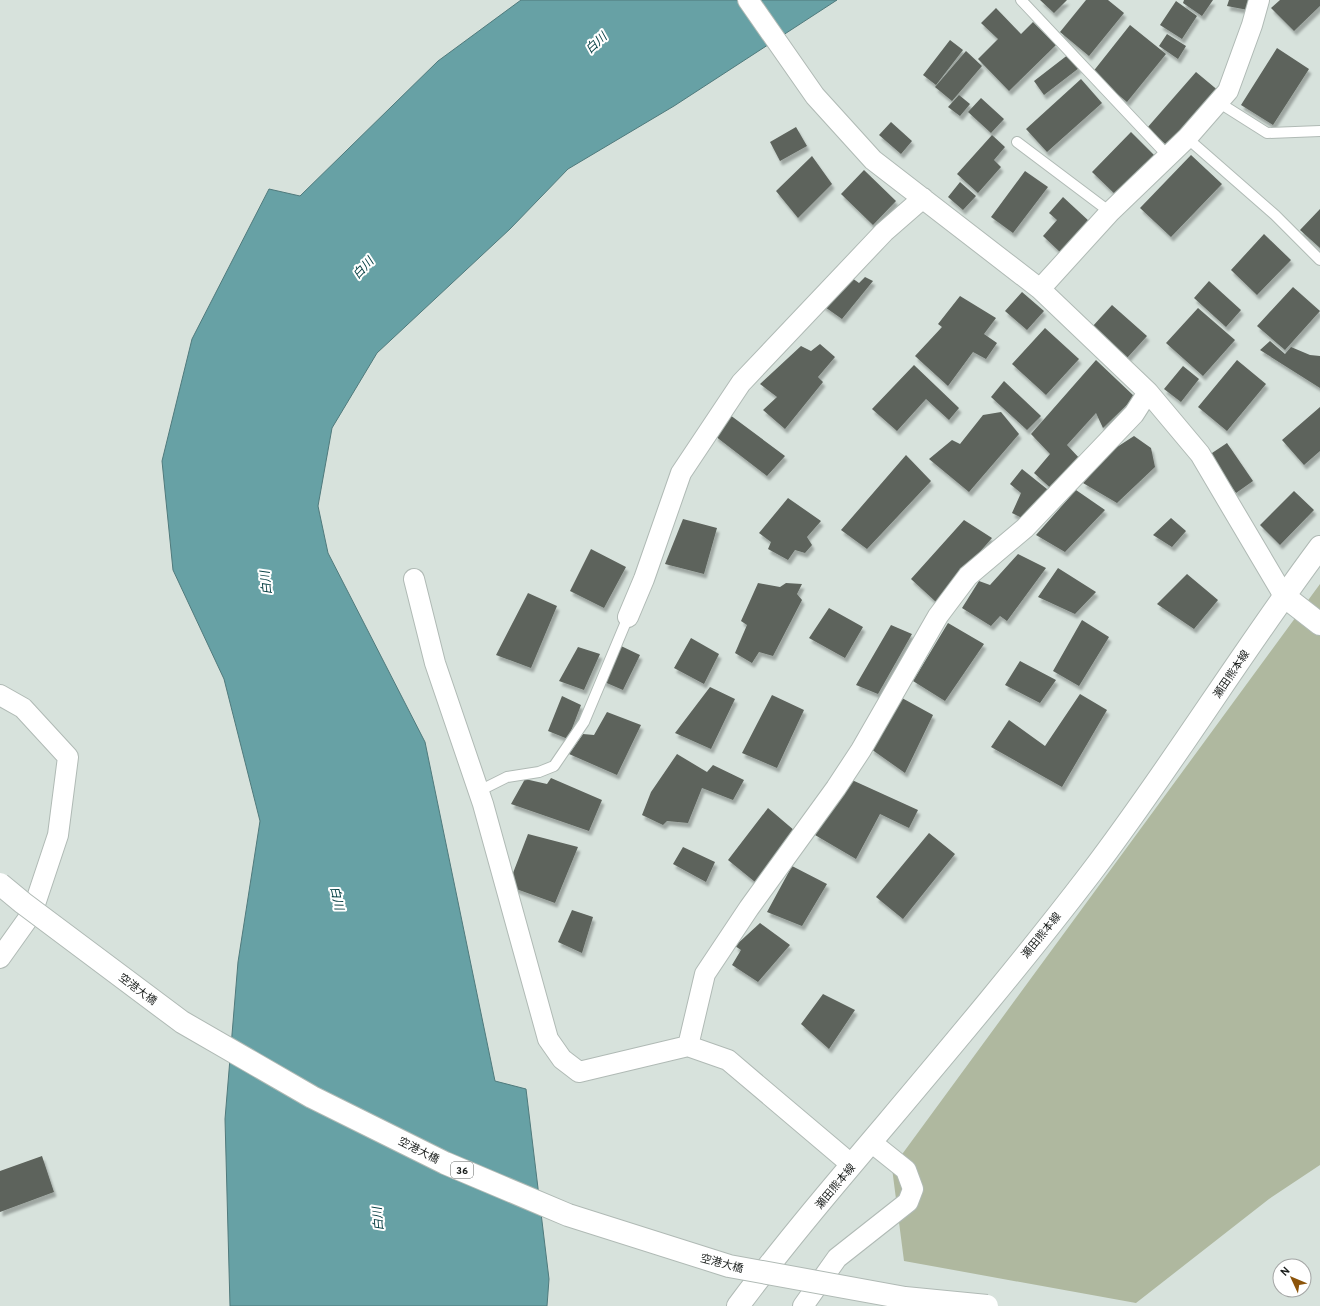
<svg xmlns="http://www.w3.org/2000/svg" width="1320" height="1306" viewBox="0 0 1320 1306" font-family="Overpass,'Noto Sans JP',sans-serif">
<defs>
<filter id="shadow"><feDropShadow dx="2.5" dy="4.5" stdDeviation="1" flood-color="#0004"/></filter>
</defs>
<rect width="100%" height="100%" fill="#d7e2dc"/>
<path fill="#afb89f" d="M1320 584V1165L1269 1199 1136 1303 904 1261 892 1168Z"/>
<path fill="#67a1a5" stroke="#507a7c" d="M521 0H837L674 106 568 169 510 229 377 353 332 428 318 506 328 553 425 742 495 1081 526 1089 549 1279 547 1306H230L225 1119 238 962 260 821 224 679 173 570 162 461 192 339 269 189 300 196 438 61Z"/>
<path fill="#5d635c" filter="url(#shadow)" d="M1040 0H1067L1054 13Z
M1086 0H1108L1124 13 1089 56 1060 32Z
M1184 0H1213L1202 16 1183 3Z
M1229 0H1250L1248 10 1227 6Z
M1280 0H1320V6L1294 31 1271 8Z
M1176 1 1197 16 1182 39 1160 25Z
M996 8 1021 34 1033 22 1056 45 1009 91 978 59 998 39 981 23Z
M1130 25 1166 54 1127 102 1092 73Z
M1167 34 1186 46 1178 59 1159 46Z
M950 40 963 50 936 85 923 75Z
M1277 48 1309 69 1273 125 1241 105Z
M966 51 982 66 952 101 935 87Z
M1069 54 1079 68 1044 95 1034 81Z
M1196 72 1220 92 1170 148 1147 128Z
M1081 79 1102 103 1047 152 1026 129Z
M959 95 970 104 960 116 948 107Z
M981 98 1004 119 991 133 968 112Z
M891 122 912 141 901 154 879 135Z
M796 127 807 146 780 161 770 142Z
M1131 132 1156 157 1118 197 1092 172Z
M992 135 1005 147 994 160 1001 167 978 193 957 174Z
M1191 155 1222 184 1171 237 1140 208Z
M812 156 832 184 798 218 776 191Z
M864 170 896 201 873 225 841 194Z
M1025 171 1048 187 1013 233 991 217Z
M960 182 976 196 963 210 948 197Z
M1063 197 1090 222 1061 253 1043 236 1057 220 1049 213Z
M1320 209V248L1300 230Z
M1264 234 1291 260 1257 295 1231 270Z
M845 273 859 283 865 277 873 281 842 319 822 305Z
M1209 281 1241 310 1226 327 1194 298Z
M1293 287 1320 311 1285 350 1257 326Z
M1022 292 1044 311 1027 330 1005 311Z
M960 296 996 318 984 334 997 343 986 359 973 352 948 386 915 356 942 327 938 324Z
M1112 305 1147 336 1127 358 1092 327Z
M1198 308 1235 340 1203 376 1166 343Z
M1045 328 1079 359 1046 395 1012 364Z
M1270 341 1285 354 1291 347 1310 355 1320 356V388L1260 350Z
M820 344 835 357 818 377 823 382 785 429 763 410 777 397 760 384 801 346 811 351Z
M1096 360 1135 397 1103 428 1096 413 1067 445 1081 460 1055 492 1034 473 1050 454 1031 434Z
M1237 360 1266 384 1227 431 1198 407Z
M914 365 959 408 949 420 926 399 897 431 872 409Z
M1183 366 1199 379 1181 402 1164 389Z
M1004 381 1041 416 1027 430 991 397Z
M1320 407V451L1304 465 1282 440Z
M1001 412 1019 434 969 492 929 459 952 440 960 444 983 415Z
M730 415 785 456 767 476 715 436Z
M1134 436 1151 448 1155 467 1117 503 1083 483 1114 449Z
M1227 443 1253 481 1236 493 1209 455Z
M906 455 931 481 867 549 841 530Z
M1022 469 1052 493 1026 520 1012 513 1021 493 1010 484Z
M1076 490 1105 510 1065 552 1036 535Z
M1294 491 1314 510 1280 545 1260 525Z
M788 498 821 521 807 537 812 545 805 553 795 550 788 560 768 549 771 542 759 533Z
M1171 518 1186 531 1172 547 1153 535Z
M683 519 717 528 704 574 665 564Z
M964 520 992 538 936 602 911 579Z
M591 549 626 567 604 608 570 591Z
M1018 554 1046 568 1007 621 1000 616 991 626 962 608 979 581 990 585Z
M1058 568 1096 592 1075 614 1038 597Z
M1187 574 1218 600 1194 629 1157 604Z
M758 583 780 587 786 583 802 584 797 594 802 600 773 656 759 652 752 663 735 653 747 625 741 621Z
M528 593 557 606 531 668 496 655Z
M829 608 863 627 845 658 809 638Z
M1082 620 1109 637 1079 686 1053 671Z
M948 623 984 644 945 701 913 681Z
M891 625 912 634 878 694 856 685Z
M691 638 719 654 704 684 674 668Z
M621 646 640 655 623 690 602 681Z
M578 647 600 654 584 690 559 681Z
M1020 661 1056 680 1040 703 1005 685Z
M710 687 735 699 711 749 675 733Z
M1080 694 1107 710 1062 787 991 747 1009 720 1045 746Z
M772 695 804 710 777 768 742 753Z
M562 696 581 705 568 739 548 731Z
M902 698 933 715 905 773 871 749Z
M607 712 641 725 617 775 569 754 583 734 594 735Z
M677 754 707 772 713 765 744 780 733 800 702 788 688 823 667 821 663 825 642 815 651 792Z
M551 778 602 800 589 831 511 804 525 779 547 784Z
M852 780 918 810 909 828 880 814 856 859 815 835Z
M768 808 795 831 760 886 728 860Z
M929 833 955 854 903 919 876 897Z
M528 834 578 847 555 903 508 886Z
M683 847 715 862 706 882 673 864Z
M792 866 827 884 802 926 767 912Z
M572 910 593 917 582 953 558 942Z
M760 923 790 945 758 982 732 965 741 950 735 946Z
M823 994 855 1010 829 1049 801 1024Z
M42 1156 54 1192 0 1212V1171Z"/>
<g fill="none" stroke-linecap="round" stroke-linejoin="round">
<g stroke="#b0bab5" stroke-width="12">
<path id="lane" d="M1021 0 1168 156
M1218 102 1267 133 1320 131
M1187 138 1275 215 1320 260
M1017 142 1110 212
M479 791 507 777 539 772 554 766 584 722 628 617"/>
</g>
<g stroke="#b0bab5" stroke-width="22">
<path id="street" d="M748 0 815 96 873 160 1040 289 1148 392 1200 454 1284 596
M1040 289 1110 212 1187 138 1228 91 1252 25 1259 0
M414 579 435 663 483 804 548 1039 562 1059 579 1072 688 1046 728 1060 852 1165
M628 617 644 579 681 473 741 383 884 232 923 198
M0 695 23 708 68 757 58 835 32 913 0 958
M688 1046 705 974 749 908 836 788 861 750 938 616 968 576 1025 528 1134 414 1148 392
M803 1306 837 1258 908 1202 913 1189 906 1170 871 1142"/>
</g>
<g stroke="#b0bab5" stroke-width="24">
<path id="secondary" d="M1284 596 1320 624
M738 1306C785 1243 836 1183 887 1123 956 1041 1025 959 1090 874 1171 768 1240 654 1320 547"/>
</g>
<use href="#lane" stroke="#fff" stroke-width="10"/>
<use href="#street" stroke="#fff" stroke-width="20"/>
<use href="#secondary" stroke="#fff" stroke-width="22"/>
<g stroke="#b0bab5" stroke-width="24" stroke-linecap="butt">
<path id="primary-bridge" d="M0 884 23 903 182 1022 312 1097 445 1163 568 1215 729 1266 905 1298 987 1306"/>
</g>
<use href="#primary-bridge" stroke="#fff" stroke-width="22"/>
</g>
<g text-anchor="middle" stroke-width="4" stroke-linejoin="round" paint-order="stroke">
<rect fill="#fff" stroke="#5f6260" stroke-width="1" x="451" y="1162" width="22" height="16" rx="3"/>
<g font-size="10" font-weight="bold" fill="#1a1e1c">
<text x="462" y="1174">36</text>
</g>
<g font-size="11" fill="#1a1e1c" stroke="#fff">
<text transform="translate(1231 674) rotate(-56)" y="4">瀬田熊本線</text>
<text transform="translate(1041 935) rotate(-51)" y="4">瀬田熊本線</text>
<text transform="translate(138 989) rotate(37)" y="4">空港大橋</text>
<text transform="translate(419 1150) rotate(27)" y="4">空港大橋</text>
<text transform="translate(835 1186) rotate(-50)" y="4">瀬田熊本線</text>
<text transform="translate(722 1263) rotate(15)" y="4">空港大橋</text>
</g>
<g font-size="12" font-style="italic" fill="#074044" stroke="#fff">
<text transform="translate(596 43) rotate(-43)" y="4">白川</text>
<text transform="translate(363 268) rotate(-47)" y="4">白川</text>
<text transform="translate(266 583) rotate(-96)" y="4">白川</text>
<text transform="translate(337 898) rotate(77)" y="4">白川</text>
<text transform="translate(378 1219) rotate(-95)" y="4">白川</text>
</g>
</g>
<g transform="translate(1292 1278) rotate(314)"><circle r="19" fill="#ffffff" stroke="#a3a5a4"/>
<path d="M0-3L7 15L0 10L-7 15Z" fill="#8c540a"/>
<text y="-6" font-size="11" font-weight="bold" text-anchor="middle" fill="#1a1e1c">N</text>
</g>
</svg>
